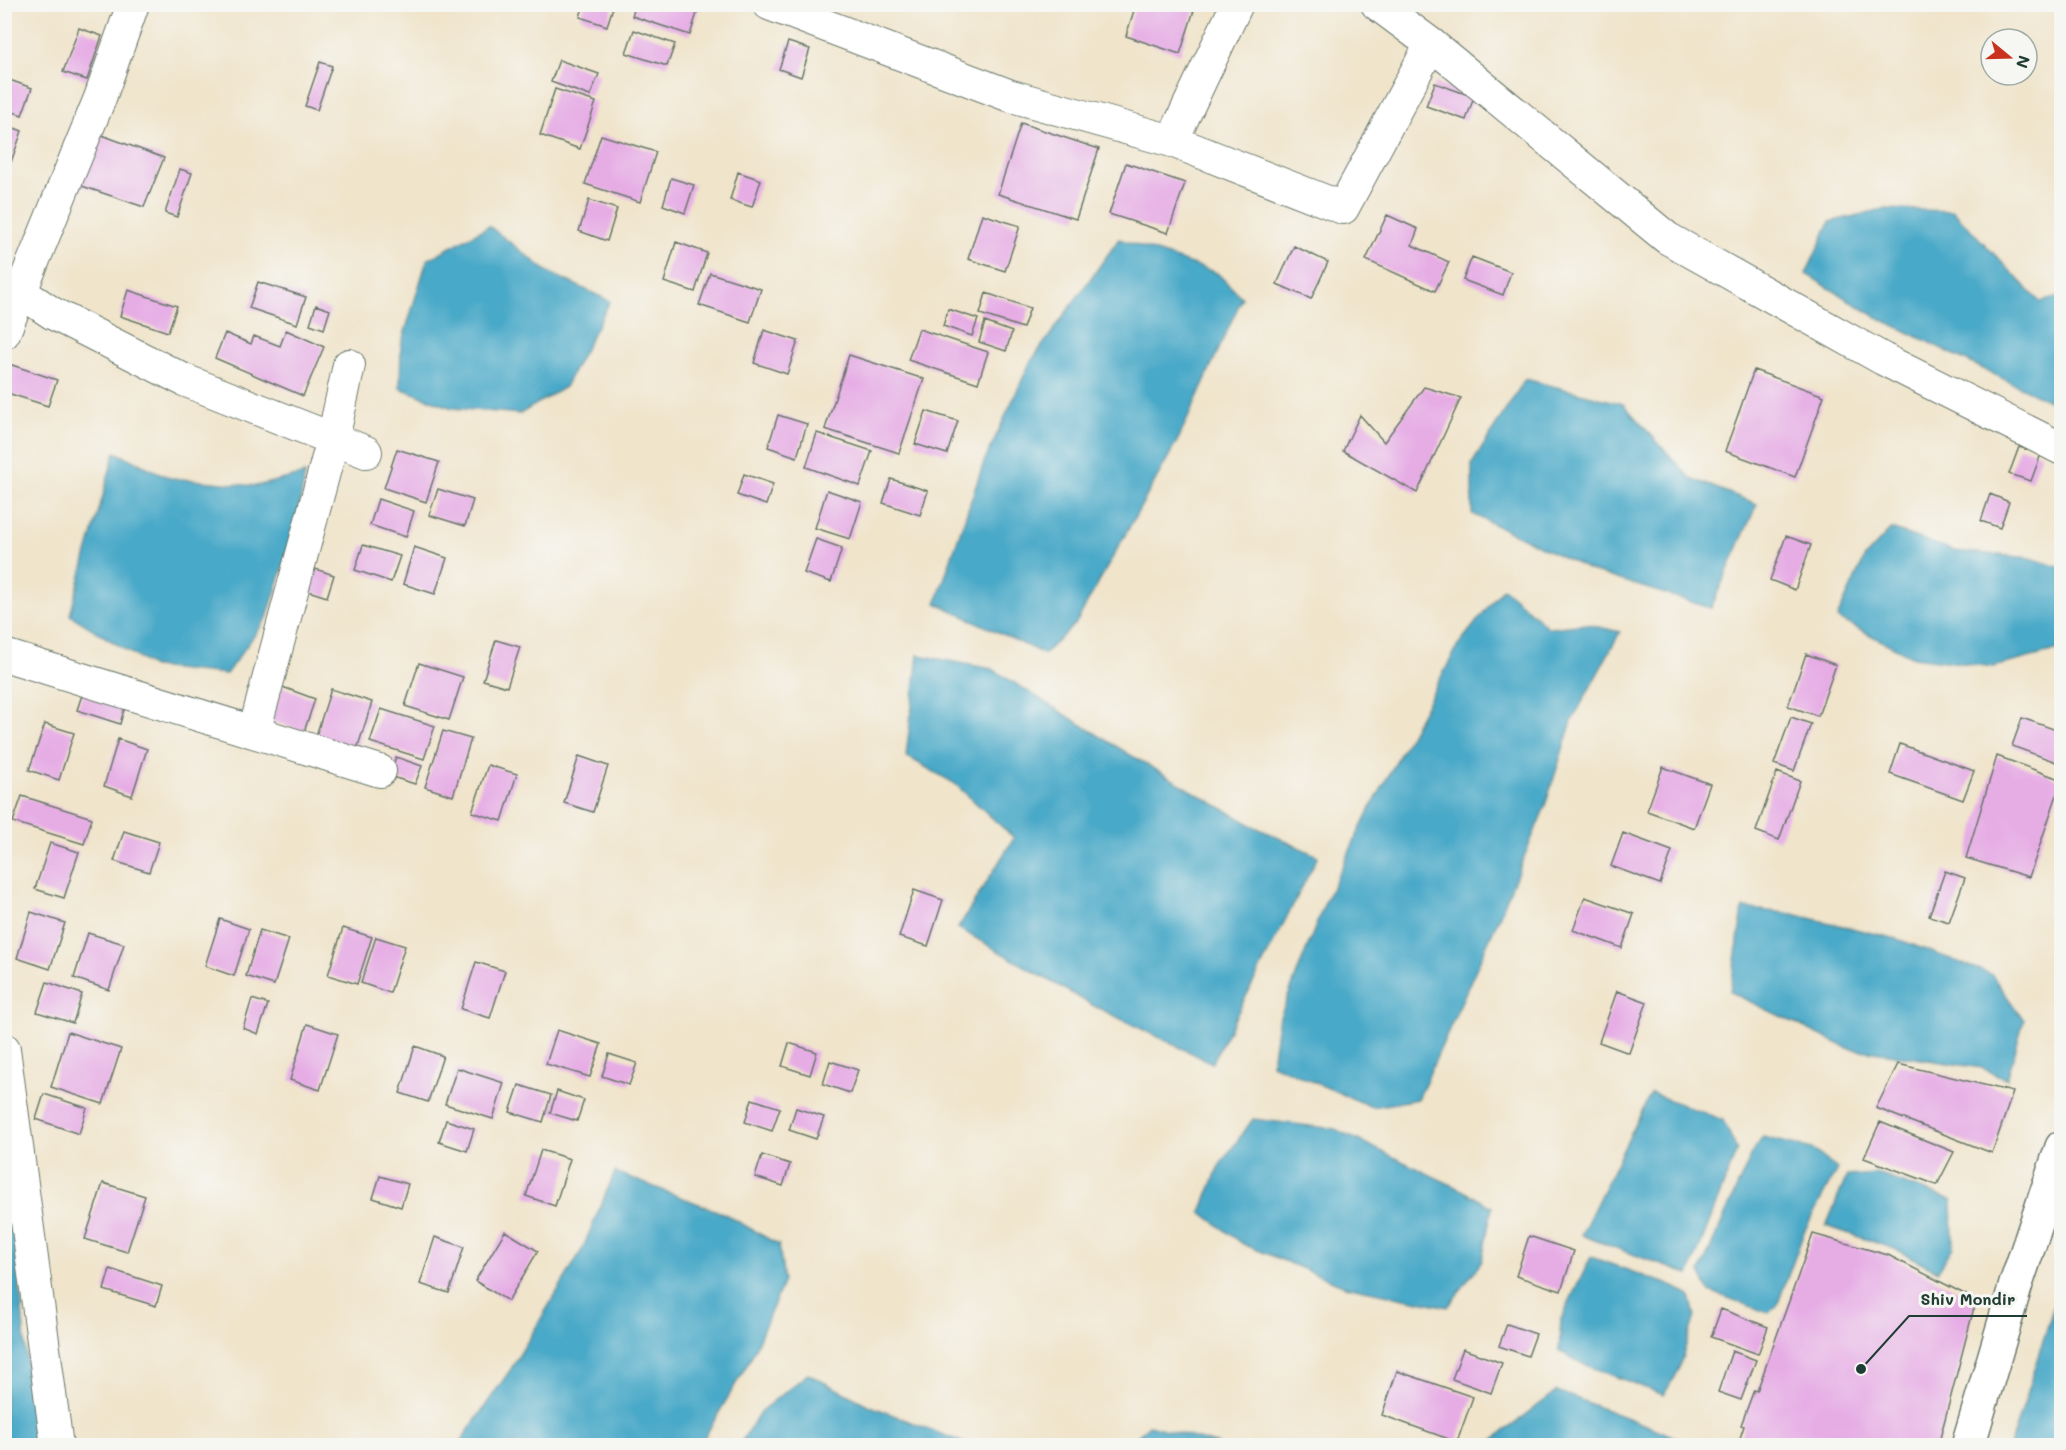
<svg xmlns="http://www.w3.org/2000/svg" width="2066" height="1450" viewBox="0 0 2066 1450" font-family="Mali,sans-serif">
<rect width="100%" height="100%" fill="#f6f6f2"/>
<filter id="ink" filterUnits="userSpaceOnUse"><feTurbulence type="fractalNoise" baseFrequency=".0167" numOctaves="2"/><feDisplacementMap in="SourceGraphic" scale="12" xChannelSelector="R" yChannelSelector="G"/><feConvolveMatrix kernelMatrix="1 2 1 2 8 2 1 2 1" color-interpolation-filters="sRGB"/></filter>
<filter id="wash" filterUnits="userSpaceOnUse"><feTurbulence type="fractalNoise" baseFrequency=".008" numOctaves="4" result="noise"/><feDisplacementMap in="SourceGraphic" scale="24" xChannelSelector="R" yChannelSelector="G"/><feGaussianBlur stdDeviation="1.35" result="paint"/><feColorMatrix in="noise" values="0 0 0 0 0 0 0 0 0 0 0 0 0 0 0 0 0 1.4 0 .05"/><feComposite in="paint" operator="in"/></filter>
<g filter="url(#wash)">
<rect width="100%" height="100%" fill="#f0e4cb"/>
<path fill="#49a9c8" stroke="#34737e" stroke-width="1.5" d="M1883 209 1953 211 2040 302 2061 297V407L1875 316 1806 274 1830 222Z
M489 226 548 272 610 301 565 387 520 414 452 408 400 388 401 345 427 260Z
M1119 239 1217 273 1242 298 1179 438 1076 623 1044 654 936 603 984 462 1030 363Z
M1525 379 1623 404 1690 478 1757 504 1711 608 1594 572 1472 514V464Z
M115 452 170 478 256 486 305 474 296 526 267 618 226 674 153 667 70 615Z
M1891 529 1955 551 2031 558 2061 568 2062 642 2059 650 1994 667 1913 657 1837 618 1865 557Z
M1503 588 1549 628 1587 624 1620 632 1572 721 1544 809 1497 922 1418 1099 1372 1107 1272 1064 1278 1022 1325 902 1365 819 1459 644Z
M918 655 992 669 1127 753 1253 826 1318 856 1212 1063 1092 1005 958 928 1014 838 954 783 906 756Z
M1743 908 1793 914 1897 939 1991 974 2024 1020 2007 1079 1982 1068 1847 1048 1730 992Z
M1651 1093 1723 1120 1737 1150 1689 1275 1581 1235Z
M1253 1119 1335 1129 1464 1191 1492 1207 1482 1261 1448 1307 1345 1286 1243 1244 1201 1212 1219 1166Z
M1763 1137 1812 1149 1837 1169 1804 1232 1777 1306 1768 1313 1709 1291 1700 1272 1754 1149Z
M4 1166 19 1274 34 1445H5Z
M615 1172 725 1214 779 1245 784 1281 751 1358 700 1445H458L511 1369 582 1250Z
M1877 1174 1952 1200 1953 1247 1938 1271 1895 1249 1826 1226 1847 1176Z
M1591 1257 1672 1286 1690 1296 1695 1316 1679 1368 1664 1395 1583 1364 1559 1351 1561 1319Z
M2061 1291V1445H2010L2058 1293Z
M808 1374 868 1405 969 1445H739L762 1410Z
M1557 1391 1656 1429 1693 1445H1491L1493 1440Z
M1149 1425 1219 1445H1128Z"/>
<g id="blocks">
<path fill="#e6ade5" d="M584 4H614L607 26 580 17Z
M636 4H700L690 35 632 16Z
M1136 4H1196L1180 54 1126 36Z
M79 28 102 36 87 80 63 72Z
M634 30 675 44 667 66 626 53Z
M788 42 810 49 801 77 779 69Z
M559 60 599 74 590 96 551 82Z
M320 62 332 66 317 110 305 106Z
M4 78 32 88 22 115 4 109Z
M1435 83 1474 97 1466 120 1426 106Z
M555 89 596 102 580 149 540 135Z
M1021 123 1099 149 1076 219 998 194Z
M4 124 22 131 5 179H4Z
M99 134 164 158 144 207 79 185Z
M601 135 656 152 640 202 585 184Z
M1126 163 1185 183 1168 233 1109 214Z
M180 169 192 173 177 217 165 213Z
M738 172 761 180 752 207 730 200Z
M671 178 694 185 685 213 663 205Z
M589 200 617 209 607 241 579 231Z
M982 214 1020 226 1005 271 968 259Z
M1387 215 1418 229 1412 245 1449 262 1435 291 1366 260Z
M676 242 707 253 695 292 664 282Z
M1294 246 1328 262 1311 299 1277 284Z
M1472 257 1511 272 1503 295 1463 280Z
M710 273 761 289 750 322 699 305Z
M258 282 306 297 297 324 249 308Z
M128 290 177 306 168 332 120 316Z
M986 293 1030 308 1023 328 980 314Z
M316 305 330 310 324 329 310 324Z
M948 309 978 319 972 336 943 326Z
M985 322 1012 332 1006 351 979 342Z
M919 329 988 352 978 383 908 360Z
M286 330 324 347 303 396 215 358 225 333 251 344 254 336 280 346Z
M764 330 798 341 787 374 754 363Z
M849 355 924 379 899 453 825 429Z
M9 364 57 380 48 406 4 392V377Z
M1754 370 1824 396 1795 477 1725 451Z
M1424 387 1461 398 1417 493 1343 451 1360 415 1384 442Z
M926 411 958 421 947 454 915 444Z
M778 415 807 424 797 457 768 447Z
M817 433 872 451 860 486 806 467Z
M2019 447 2041 454 2031 481 2009 474Z
M397 449 439 462 426 502 384 488Z
M744 474 773 484 766 505 737 495Z
M891 479 928 491 920 515 883 503Z
M438 489 473 500 465 526 429 515Z
M827 490 862 502 850 539 815 528Z
M1990 494 2009 502 2000 528 1981 521Z
M378 499 414 511 406 537 370 525Z
M1786 536 1811 545 1795 590 1770 580Z
M816 539 842 548 831 582 804 573Z
M363 545 400 556 391 582 355 570Z
M414 547 447 558 435 594 403 584Z
M309 567 334 575 327 597 302 589Z
M496 640 520 647 507 687 483 680Z
M1806 654 1836 665 1818 716 1788 706Z
M419 663 463 677 449 720 405 706Z
M85 686 127 699 120 724 77 710Z
M280 686 315 699 304 732 271 721Z
M331 689 372 702 354 759 313 745Z
M381 709 435 726 424 759 370 742Z
M1791 717 1811 724 1794 771 1774 764Z
M2022 718 2062 732V755L2059 763 2012 746Z
M45 724 74 733 59 780 29 770Z
M443 731 471 739 453 796 425 787Z
M118 739 147 749 132 796 104 786Z
M1900 744 1974 771 1963 800 1890 774Z
M579 756 608 766 593 812 564 803Z
M1997 756 2062 780 2029 877 1966 858Z
M396 757 422 766 415 784 389 776Z
M488 765 517 774 502 821 472 812Z
M1663 767 1710 784 1694 828 1647 811Z
M1777 772 1800 781 1779 840 1756 831Z
M22 796 92 818 84 844 13 822Z
M124 831 159 842 149 872 114 861Z
M1623 833 1672 851 1660 884 1611 866Z
M50 843 79 852 64 898 35 889Z
M1945 871 1965 878 1949 922 1929 916Z
M914 890 943 900 928 946 899 937Z
M1585 897 1634 914 1622 948 1573 930Z
M31 912 65 923 50 969 17 958Z
M220 919 249 929 234 976 205 966Z
M343 928 372 937 357 984 328 975Z
M260 930 289 939 274 985 246 976Z
M88 933 124 944 109 990 74 978Z
M376 937 405 946 390 993 361 983Z
M476 962 505 971 490 1018 461 1009Z
M47 982 82 994 73 1023 37 1012Z
M1617 991 1647 1002 1629 1053 1599 1042Z
M252 999 268 1004 258 1034 243 1028Z
M307 1024 338 1034 320 1090 290 1080Z
M557 1030 601 1044 590 1077 546 1064Z
M68 1032 121 1049 103 1104 51 1087Z
M789 1043 817 1052 810 1075 782 1066Z
M415 1046 443 1056 428 1102 400 1093Z
M609 1054 637 1063 629 1085 602 1076Z
M830 1061 858 1070 850 1093 823 1084Z
M1898 1064 2013 1092 1992 1153 1876 1108Z
M457 1068 504 1083 493 1119 445 1104Z
M519 1085 551 1095 543 1122 510 1112Z
M557 1091 584 1100 577 1121 550 1113Z
M44 1094 87 1108 79 1134 36 1119Z
M752 1099 780 1108 772 1131 745 1122Z
M796 1108 824 1117 816 1139 789 1130Z
M446 1120 474 1129 467 1151 439 1142Z
M1880 1122 1954 1152 1937 1185 1864 1158Z
M541 1150 570 1159 555 1206 526 1196Z
M762 1155 790 1164 783 1186 755 1177Z
M380 1176 408 1184 401 1207 373 1198Z
M103 1183 145 1196 127 1252 85 1239Z
M505 1231 538 1251 508 1301 475 1281Z
M1813 1234 1888 1255 1976 1300 1938 1446H1756L1740 1438 1744 1426 1741 1425 1754 1390 1757 1391Z
M1529 1236 1574 1251 1561 1291 1516 1276Z
M435 1237 464 1247 449 1293 420 1284Z
M110 1269 162 1286 156 1306 104 1290Z
M1721 1309 1768 1327 1758 1354 1711 1337Z
M1507 1324 1536 1334 1528 1356 1499 1346Z
M1463 1349 1502 1363 1491 1393 1452 1379Z
M1732 1351 1756 1360 1741 1400 1718 1392Z
M1397 1371 1473 1397 1457 1442 1382 1415Z"/>
</g>
</g>
<g filter="url(#ink)">
<use href="#blocks" fill-opacity="0" stroke="#687769" stroke-width="1.5"/>
<g fill="none" stroke-linecap="round" stroke-linejoin="round">
<g stroke="#687769" stroke-width="34">
<path id="minor" d="M769 4 1008 95 1172 141 1237 4
M1377 4 1431 44 1667 238 1883 359 2062 449
M1172 141 1343 208 1431 44
M22 293 52 313 184 380 366 452
M4 333 100 98 133 4
M4 655 380 771
M254 732 333 439 349 365
M4 1049 57 1446"/>
</g>
<g stroke="#687769" stroke-width="36">
<path id="trunk" d="M1968 1446 2016 1284 2062 1147"/>
</g>
<use href="#minor" stroke="#fff" stroke-width="32"/>
<use href="#trunk" stroke="#fff" stroke-width="33"/>
</g>
</g>
<path fill="none" stroke="#1f3d34" stroke-width="2" d="M1861 1369L1909 1316H2027"/>
<circle fill="#1f3d34" stroke="#f6f6f2" stroke-width="2" cx="1861" cy="1369" r="6"/>
<g font-size="16" text-anchor="middle" font-weight="bold" fill="#1f3d34" stroke="#f6f6f2" stroke-width="6" stroke-linejoin="round" paint-order="stroke">
<text x="1968" y="1305">Shiv Mondir</text>
</g>
<rect width="2066" height="1450" fill="none" stroke="#f6f6f2" stroke-width="24"/>
<g transform="translate(2009 57) rotate(109)"><circle r="28" fill="#f6f6f2" stroke="#a0aca6" stroke-width="1.5"/>
<path d="M0-4.5L10 22L0 15L-10 22Z" fill="#c8321e"/>
<text y="-9" font-size="16" font-weight="bold" text-anchor="middle" fill="#1f3d34">N</text>
</g>
</svg>
